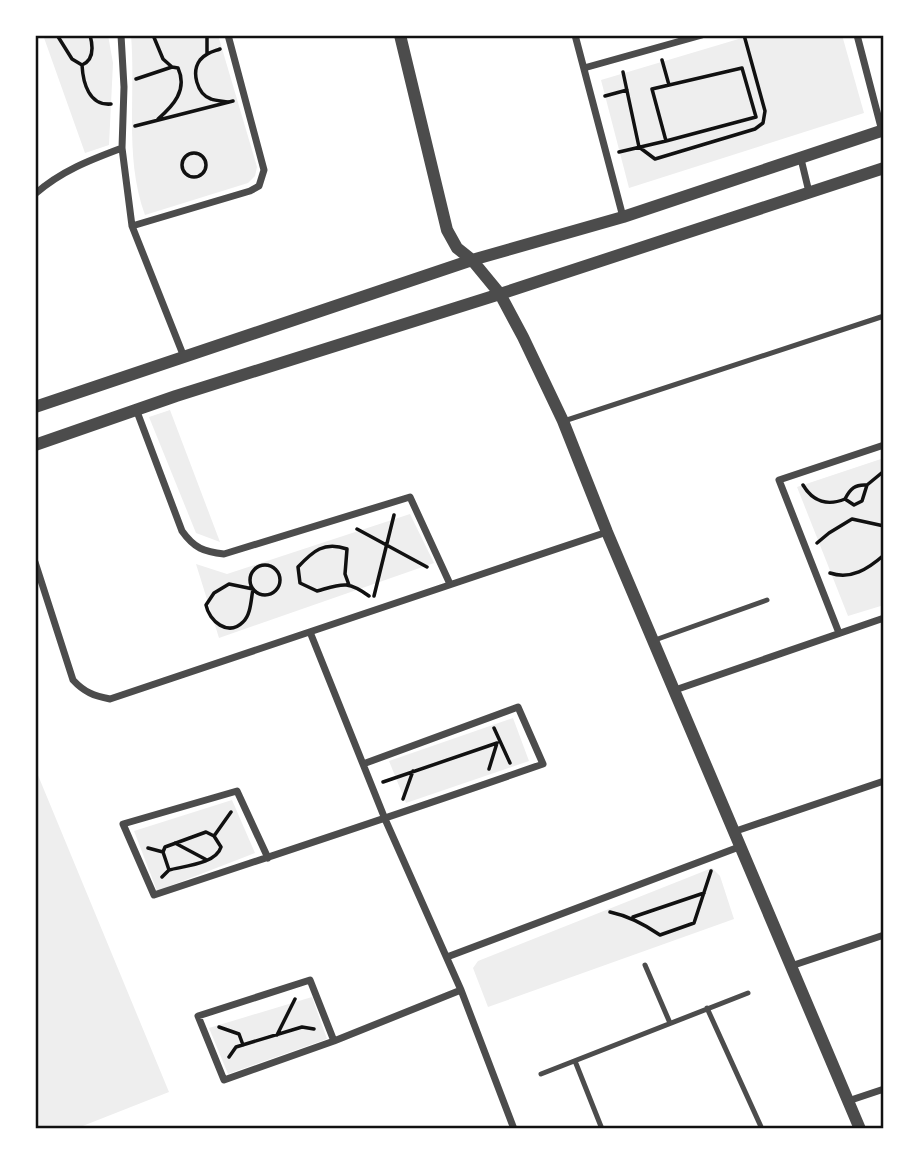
<svg xmlns="http://www.w3.org/2000/svg" width="919" height="1164" viewBox="0 0 919 1164" font-family="'Times New Roman',serif">
<rect width="100%" height="100%" fill="#fff"/>
<path fill="#eee" d="M43 35H108L113 63 109 145 85 153Z
M131 35H218L257 167 255 176 248 183 145 215C124 158 136 95 131 35Z
M752 35H842L864 113 629 188 601 80Z
M170 410 220 542 196 533 149 417Z
M884 458V605L848 616 797 487Z
M410 514 434 563 219 638 196 564 227 574Z
M513 718 529 761 406 803 389 761Z
M35 768 169 1092 75 1129H40L35 1119Z
M232 800 255 853 157 891 134 831Z
M712 868 720 876 734 919 488 1007 473 968 478 961Z
M312 997 327 1039 228 1074 209 1028Z"/>
<g fill="none" stroke-linecap="round" stroke-linejoin="round">
<path stroke="#111" stroke-width="3.5" d="M57 35 72 59 82 65C94 60 93 46 90 35
M153 35 163 59 172 67
M220 49C212 52 206 53 200 60 191 72 197 94 211 99 216 101 223 101 228 102
M207 53V35
M662 60 669 85
M82 65C83 83 89 106 111 104
M742 68 756 117 666 141 652 89Z
M623 72 639 147 655 159 755 129 763 123 765 111 744 35
M136 79 172 67 178 68C188 90 173 106 158 119
M605 96 627 90
M135 126 233 101
M619 152 666 141
M182 165a12 12 0 1 1 24 0a12 12 0 1 1-24 0Z
M803 485C813 502 828 506 845 499
M867 485 862 501 854 505 845 499C850 489 855 484 867 485L884 471
M357 529 427 567
M817 543 829 533 852 519 884 526
M250 580a15 15 0 1 1 30 0a15 15 0 1 1-30 0Z
M830 573C851 580 868 569 884 555
M229 584 253 589C251 599 251 615 243 622 228 637 209 621 206 605L214 593Z
M349 585 345 574 347 549C324 541 313 551 298 567L300 583 317 591C342 584 347 580 369 596
M374 596 394 515
M494 728 510 763
M489 769 497 743
M383 782 497 743
M403 799 413 771
M214 836 231 812
M175 843 205 859
M148 848 163 852
M162 877 169 870 163 852 165 847 206 832 214 836 221 847C216 864 184 866 169 870
M610 912C629 916 644 924 660 935L694 923 711 871
M633 917 704 893
M219 1027 239 1034 243 1045
M277 1035 295 999
M229 1057 236 1047 302 1027 314 1029"/>
<path stroke="#4c4c4c" stroke-width="5" d="M564 421 884 316
M655 640 767 600
M645 965 670 1023
M707 1008 762 1129
M575 1061 602 1129
M541 1074 748 993"/>
<path stroke="#4c4c4c" stroke-width="7" d="M121 35 124 87 122 148 132 226 184 357
M575 35 623 217
M857 35 882 131
M584 68 702 35
M801 159 809 192
M35 194C61 171 90 160 122 148
M132 226 250 191 259 186 264 170 228 35
M136 409 182 531C194 548 204 552 224 554L410 497 450 584
M35 562 73 680C84 692 94 696 110 699L607 532
M310 632 385 819 461 990 514 1129
M839 633 779 480 884 445
M675 690 884 618
M733 832 884 781
M268 858 237 791 123 824 154 895C284 852 414 809 543 764L518 707 363 764
M447 957 739 847
M791 966 884 935
M334 1041 310 980 198 1016 224 1080 334 1041 461 990
M848 1101 884 1089"/>
<path stroke="#4c4c4c" stroke-width="12" d="M400 35 447 230 457 248 472 260 500 294 523 337 563 421 607 532 860 1129
M35 407 472 260 623 217 884 130
M35 445 176 396 500 294 884 168"/>
</g>
<rect width="919" height="1164" fill="none" stroke="#ffffff" stroke-width="74"/>
<rect x="37" y="37" width="845" height="1090" fill="none" stroke="#111" stroke-width="2.5"/>
</svg>
